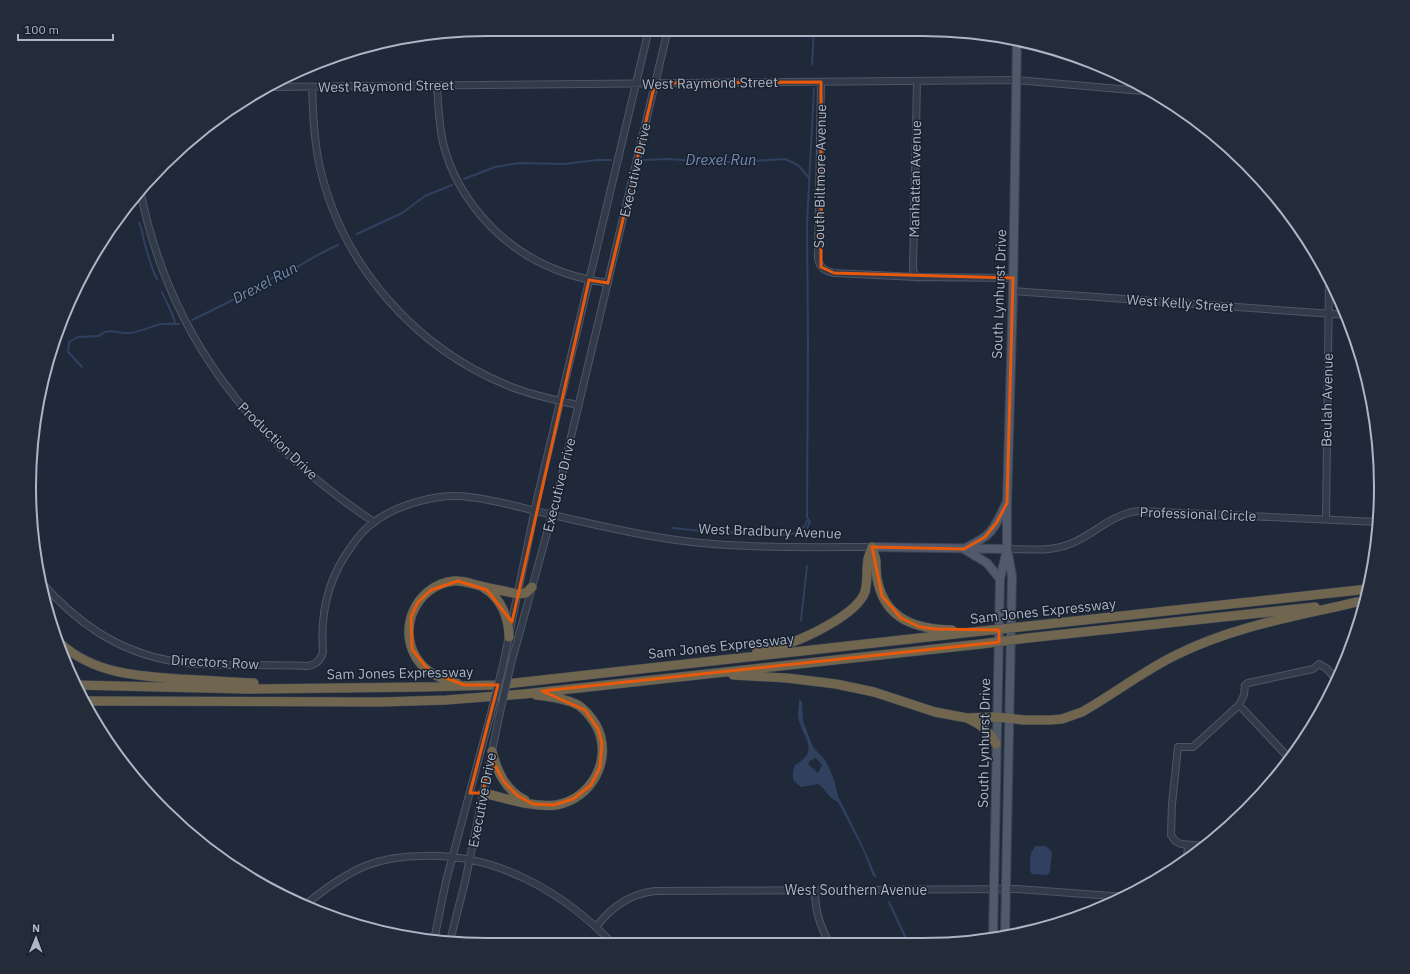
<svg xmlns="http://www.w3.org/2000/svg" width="1410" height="974" viewBox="0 0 1410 974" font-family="'IBM Plex Sans',sans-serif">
<rect width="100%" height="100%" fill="#1f2939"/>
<path fill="#304160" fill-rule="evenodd" d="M799 700 802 701 803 721 813 747 825 760 829 768 834 780 838 796 860 840 877 878 873 876 871 871 863 850 838 802C827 797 827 790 818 784L801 787 793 780V772L795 765C822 750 801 737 798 716 798 711 799 705 799 700ZM816 758 822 765 818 773 808 764 811 760Z
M1036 846H1046L1052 852 1050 872 1047 875 1032 874 1030 871C1030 862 1029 852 1036 846Z"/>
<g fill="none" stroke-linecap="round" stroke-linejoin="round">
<path stroke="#304160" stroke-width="2" d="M812 64 814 29
M643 160 668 159 711 162H738L785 159 798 165 809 178
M464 179 495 167 519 163 564 164 597 160H611
M133 198 134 206
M139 223C142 228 143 235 144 241 148 254 151 268 157 279
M357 234 402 213 425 196 452 185
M162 292C166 302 174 314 175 324
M192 320 239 297 246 290 253 286 263 285C273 275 286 272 299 266 312 258 324 251 338 245
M82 367 68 352 69 342 78 337 99 336C107 327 119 334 130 333 139 332 148 328 157 325 164 323 172 324 179 324
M673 528 701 531
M807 528 810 522 807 517 808 341 807 224 814 88
M715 532 788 535C797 533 803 531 807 521H809
M801 620 807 566
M889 902 909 945"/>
<g stroke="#4d5664" stroke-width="8">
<path id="minor" d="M821 82 818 259C820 268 825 271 834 273L916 277 1013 278
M437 85C438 105 439 124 443 143 457 198 499 246 552 268 570 276 588 280 608 283
M266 87 1016 80 1154 92
M312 87C313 114 314 141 320 168 343 266 415 348 509 386 531 395 555 400 578 405
M140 189C168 335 252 441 374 522
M916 277 913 270 917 81
M1013 291 1347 315
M1326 519 1329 280
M1007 549C1028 549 1050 552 1070 544 1096 534 1110 514 1139 511L1378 522
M39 580C76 622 116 651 172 661 191 665 211 664 230 665 256 665 281 665 307 666 316 665 321 660 323 652 320 614 328 578 351 547 357 538 364 529 373 523 397 504 439 493 469 497 498 500 525 509 553 515 591 524 630 533 669 539 736 549 804 547 872 547
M511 664 556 500 668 29
M503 665 537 499 649 29
M1239 705 1290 759
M1206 846 1181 844 1175 841 1171 835 1172 804 1178 747H1193L1239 705 1244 695 1245 685 1248 683 1313 669 1319 664 1326 668 1337 680
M1187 860 1188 845
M815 890C815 912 820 925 830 945
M304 906C323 890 342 876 365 866 383 859 402 856 422 856 496 853 564 892 614 945
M597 926C612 906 630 894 655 891L1017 889 1126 897
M434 940 446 881 490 717
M450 941 465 882 499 717"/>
</g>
<g stroke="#3c4453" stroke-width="10">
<path id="major" d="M872 547 1007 549
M1000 579 987 563 964 549C971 545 979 541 986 536 996 528 1000 515 1006 504
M1005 937 1012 576 1007 549V503L1013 291 1017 39
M993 938 1000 579 1006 554"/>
</g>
<g stroke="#3d4654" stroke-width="10">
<path id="highway" d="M872 547C873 552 876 557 876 562 876 569 876 576 878 583 887 621 918 629 952 630
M484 588C501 598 509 618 509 637
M1029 626 1368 589
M1028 638 1315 607
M61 644C95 674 137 676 180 679 204 680 229 682 254 683
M757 651C767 649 777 647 787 644 808 637 857 614 865 592 868 581 866 570 868 559 869 555 871 551 872 547
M733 675 787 678 836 684 874 692 935 712 967 718 997 717 1024 720H1050L1062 719 1082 712C1114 694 1143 671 1176 655 1235 626 1293 617 1357 602
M457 683C443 679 430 675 420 663 395 632 415 585 454 581 463 580 472 584 481 586 493 589 505 591 517 594L526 593 532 587
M75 685 245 689 423 687 496 685 982 631
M83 701 380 702 446 700 524 694 981 644
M969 719C983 726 988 730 996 744
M492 751C497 771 505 790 525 800
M483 793C505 798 534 808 556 805 592 799 614 758 596 725 591 717 586 710 578 705 565 698 550 697 536 695"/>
</g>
<use href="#minor" stroke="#333b4a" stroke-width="6"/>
<use href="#major" stroke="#515a6a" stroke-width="8"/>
<use href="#highway" stroke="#70654f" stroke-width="9"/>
<g stroke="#4d5664" stroke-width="8" stroke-linecap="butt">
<path id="minor-bridge" d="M490 717 503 665
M499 717 511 664"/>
</g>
<g stroke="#3d4654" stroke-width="10" stroke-linecap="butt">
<path id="highway-bridge" d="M982 631 1029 626
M981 644 1028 638"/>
</g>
<use href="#minor-bridge" stroke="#333b4a" stroke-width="6"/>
<use href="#highway-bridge" stroke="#70654f" stroke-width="9"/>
</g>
<path fill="none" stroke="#e8590c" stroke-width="3" stroke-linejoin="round" d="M821 82V267L834 273 1013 278 1007 503 997 522 985 537 964 549 872 547 882 596 901 618 920 627 935 629 999 630V642L542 691 585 710 598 729 602 743 600 767 591 785 573 799 554 805 533 804 518 796 504 782 490 756 483 793H470L498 685H464L429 671 412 649 411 617 418 602 431 590 458 581 487 590 512 622 589 280 608 283 655 83Z"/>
<g text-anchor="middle" stroke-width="3" stroke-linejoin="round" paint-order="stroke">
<g font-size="14" fill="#adb6c6" stroke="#18202e">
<text transform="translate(710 83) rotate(-1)" y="5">West Raymond Street</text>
<text transform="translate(386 86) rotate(-1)" y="5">West Raymond Street</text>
<text transform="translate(635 170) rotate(-77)" y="5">Executive Drive</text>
<text transform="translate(820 176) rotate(-89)" y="5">South Biltmore Avenue</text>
<text transform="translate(915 179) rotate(-89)" y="5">Manhattan Avenue</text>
<text transform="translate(999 294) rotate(-88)" y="5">South Lynhurst Drive</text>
<text transform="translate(1180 303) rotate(4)" y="5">West Kelly Street</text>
<text transform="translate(1327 400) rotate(-89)" y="5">Beulah Avenue</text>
<text transform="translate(278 441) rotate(44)" y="5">Production Drive</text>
<text transform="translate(559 485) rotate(-76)" y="5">Executive Drive</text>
<text transform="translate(1198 514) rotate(2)" y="5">Professional Circle</text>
<text transform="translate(770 531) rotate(2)" y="5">West Bradbury Avenue</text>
<text transform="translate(1043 611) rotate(-6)" y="5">Sam Jones Expressway</text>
<text transform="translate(721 646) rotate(-6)" y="5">Sam Jones Expressway</text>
<text transform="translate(215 662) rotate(3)" y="5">Directors Row</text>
<text transform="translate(400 673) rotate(-1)" y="5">Sam Jones Expressway</text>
<text transform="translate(984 743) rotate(-89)" y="5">South Lynhurst Drive</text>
<text transform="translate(482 800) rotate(-79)" y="5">Executive Drive</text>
<text x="856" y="895">West Southern Avenue</text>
</g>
<g font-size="15" font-style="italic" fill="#748ab1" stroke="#18202e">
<text x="721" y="165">Drexel Run</text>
<text transform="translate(265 283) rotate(-28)" y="5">Drexel Run</text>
</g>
</g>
<path d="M0 0H1410V974H0ZM487 36H923A451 451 0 0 1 1374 487V487A451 451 0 0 1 923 938H487A451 451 0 0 1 36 487V487A451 451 0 0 1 487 36Z" fill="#242c3a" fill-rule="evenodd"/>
<path fill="none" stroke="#adb6c6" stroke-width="2" d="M487 36H923A451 451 0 0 1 1374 487V487A451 451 0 0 1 923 938H487A451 451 0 0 1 36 487V487A451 451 0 0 1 487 36Z"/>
<g transform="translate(36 938) rotate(1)" stroke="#18202e" stroke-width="3" paint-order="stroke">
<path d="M0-3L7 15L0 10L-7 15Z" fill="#adb6c6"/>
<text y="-6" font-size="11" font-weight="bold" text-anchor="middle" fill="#adb6c6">N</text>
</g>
<path d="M18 34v6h95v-6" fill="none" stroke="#adb6c6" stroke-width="2"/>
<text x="24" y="34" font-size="12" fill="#adb6c6" stroke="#18202e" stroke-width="3" paint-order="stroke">100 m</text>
</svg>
